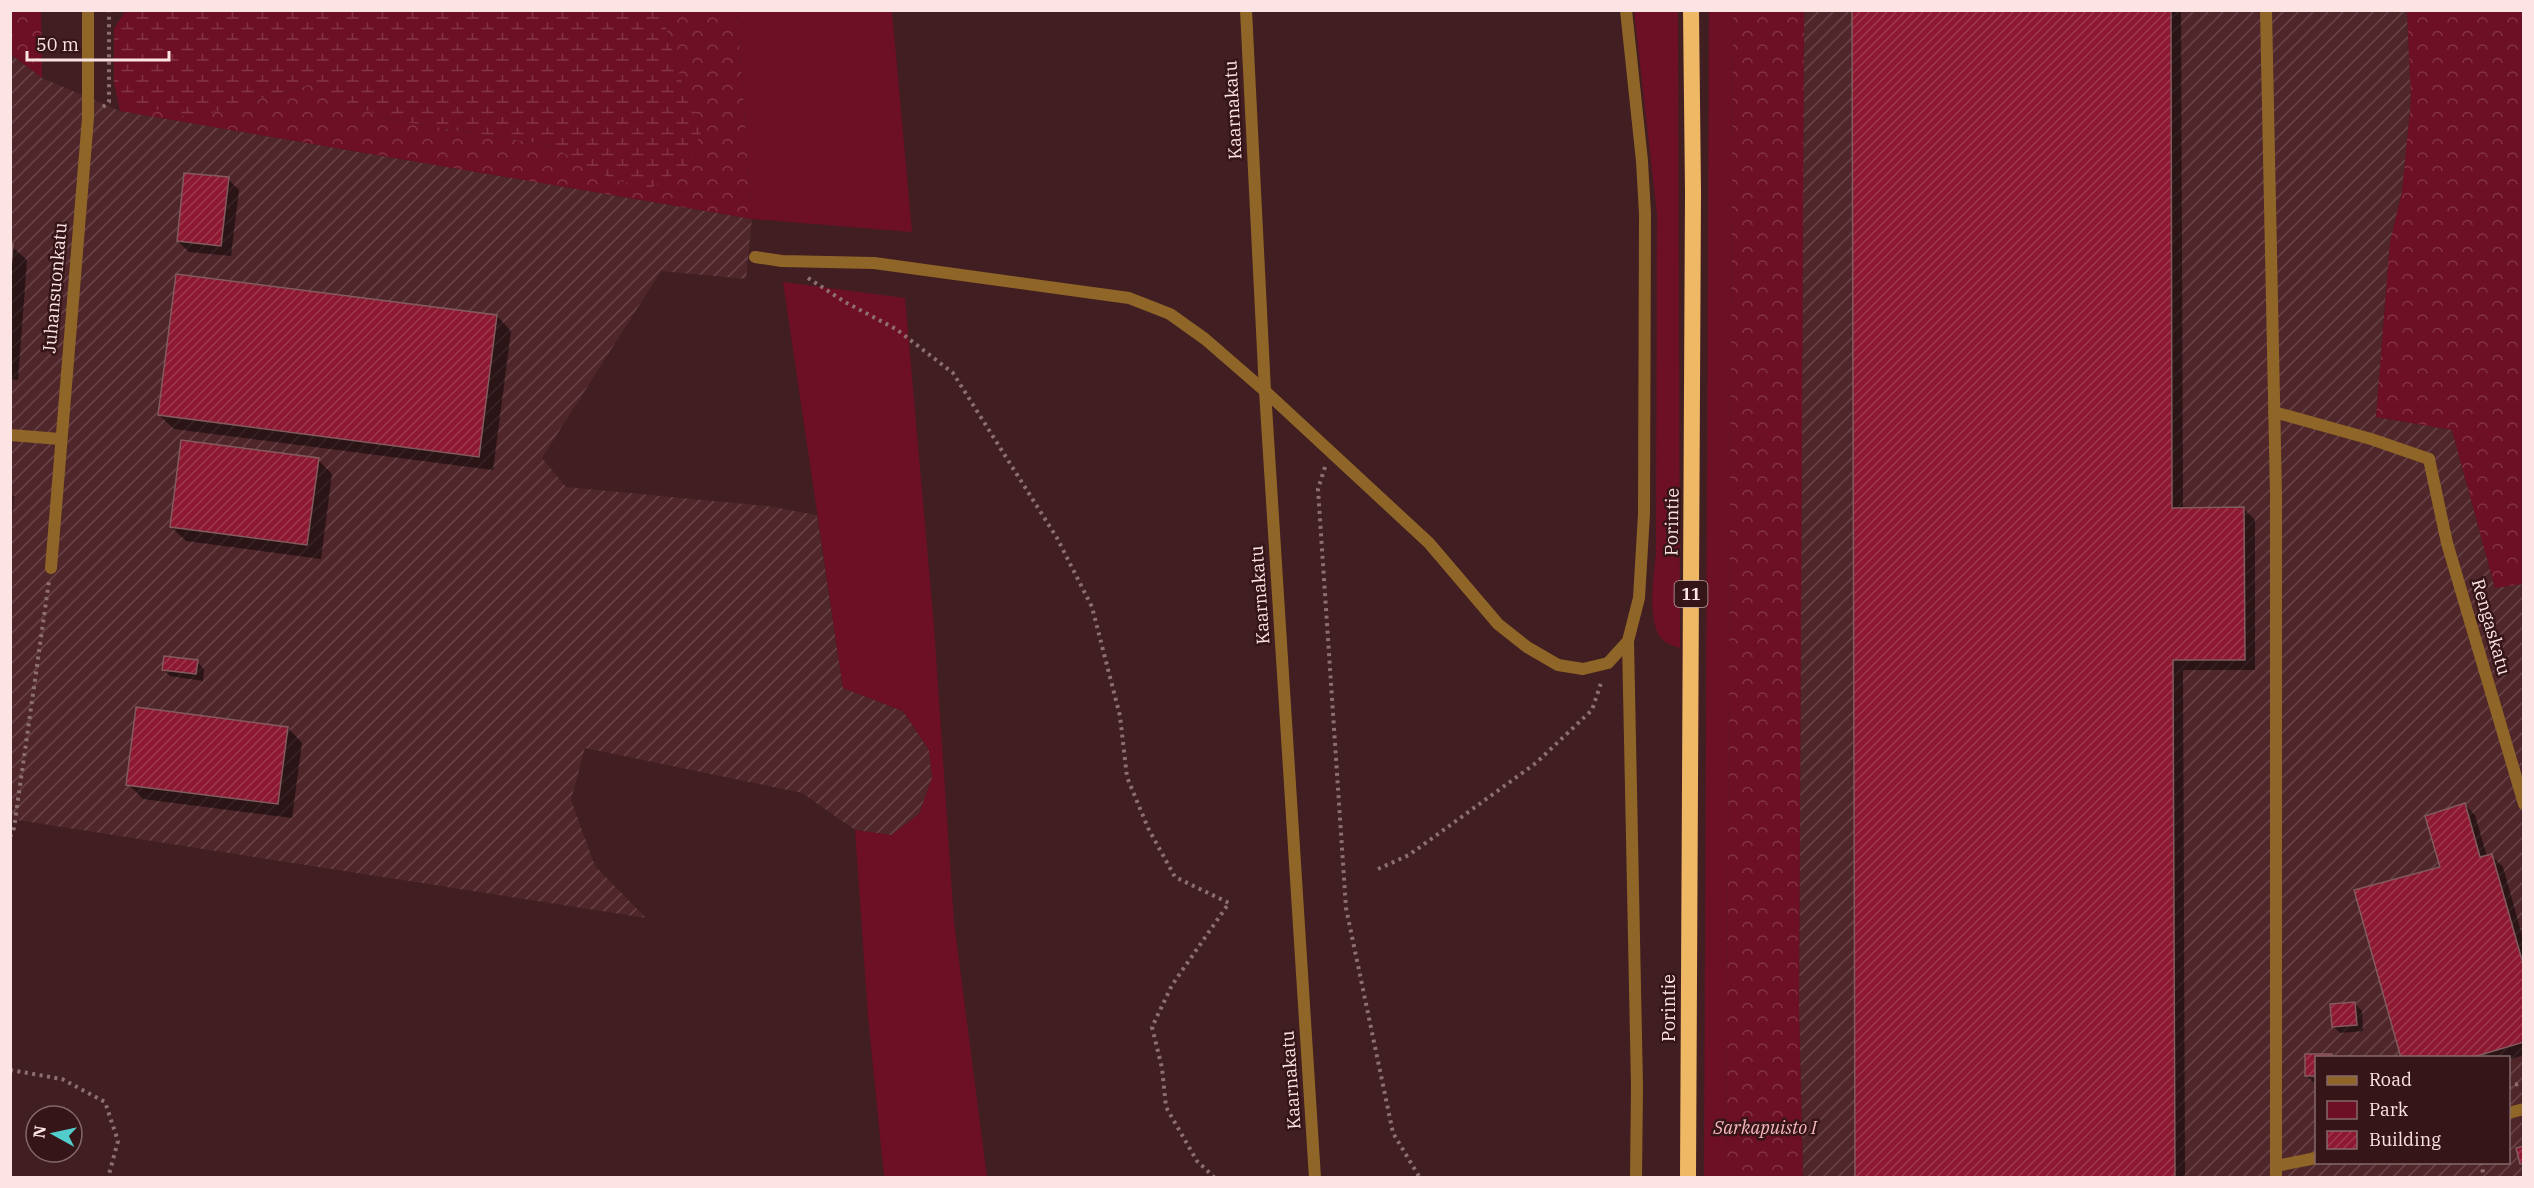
<svg xmlns="http://www.w3.org/2000/svg" width="2534" height="1188" viewBox="0 0 2534 1188" font-family="'IBM Plex Serif',serif">
<defs>
<pattern id="industrial-furrows" width="10" height="10" patternUnits="userSpaceOnUse" patternTransform="scale(1.5)"><rect width="10" height="10" fill="#4f262a"/><path d="M-1 1l2-2M0 10L10 0M9 11l2-2" fill="none" stroke="#694549"/></pattern>
<pattern id="forest-crowns" width="20" height="18" patternUnits="userSpaceOnUse" patternTransform="scale(1.5)"><rect width="20" height="18" fill="#6d1025"/><path d="M2 6a3 3 0 1 1 6 0M12 15a3 3 0 1 1 6 0" fill="none" stroke="#833344"/></pattern>
<pattern id="wetland-marsh" width="20" height="14" patternUnits="userSpaceOnUse" patternTransform="scale(1.5)"><rect width="20" height="14" fill="#6d1025"/><path d="M1 5h8M5 5V1M11 12h8M15 12V8" fill="none" stroke="#833344"/></pattern>
<pattern id="building-hatch" width="6" height="6" patternUnits="userSpaceOnUse" patternTransform="scale(1.5)"><rect width="6" height="6" fill="#8d1832"/><path d="M-1 1l2-2M0 6l6-6M5 7l2-2" fill="none" stroke="#9e3950"/></pattern>
</defs>
<rect width="100%" height="100%" fill="#401e22"/>
<path fill="url(#industrial-furrows)" fill-rule="evenodd" d="M1804 11H2407L2411 100 2402 192 2390 242 2376 417 2452 430 2495 588 2523 584V1177H1803L1799 1010ZM2316 1058H2508V1162H2316Z
M10 54 42 78 120 111 752 219 746 279 661 271 542 458 566 487 767 506 817 515 843 688 903 711 929 750 932 778 919 814 891 836 855 830 802 793 585 748 571 800 595 866 646 918 11 819 10 530 15 496 10 495Z"/>
<path fill="#6d1025" d="M1733 10 1726 1177 1704 1178 1709 11Z
M737 11H892L912 232 752 219Z
M1634 11H1678L1680 648C1675 646 1667 644 1663 640 1646 625 1654 575 1656 553L1657 214Z
M783 282 905 298 934 626 954 922 987 1177H884L868 1016 855 830 891 835 919 814 932 778 929 750 903 711 843 688Z"/>
<path fill="url(#forest-crowns)" d="M10 11H41L42 78 11 54Z
M661 11H737L752 219 120 111 118 101 194 118 309 85 387 119 549 145 606 176 704 123 688 103Z
M1733 11H1804L1799 1010 1803 1177H1726Z
M2407 11H2523V584L2495 588 2452 430 2376 417 2390 242 2402 192 2411 100Z"/>
<path fill="url(#wetland-marsh)" d="M125 11H661L688 103 705 123 687 166 647 190 606 176 549 145 387 119 309 85 194 118 118 101 114 83V29Z"/>
<path fill="#0007" d="M1854 10H2181L2183 509H2244L2255 520V670H2183L2185 1178H1857Z
M228 179 239 190 231 256 189 252 178 241Z
M10 245 27 260 18 380 10 379Z
M497 316 511 331 493 470 174 429 159 415Z
M318 460 332 474 321 559 186 541 171 527Z
M197 662 204 669 203 681 170 676 163 669Z
M288 728 302 743 292 818 143 799 128 784Z
M2464 804 2475 815 2487 857 2492 856 2503 867 2524 942V1055L2508 1060V1058H2403L2442 868Z
M2355 1004 2362 1011 2363 1031 2340 1033 2333 1026Z
M2306 1055H2331L2333 1058H2316V1082H2313L2306 1075Z"/>
<path fill="url(#building-hatch)" stroke="#825b5e" stroke-width="1.5" d="M1852 10H2171L2172 508 2244 507 2245 660H2173L2175 1178H1855Z
M184 173 229 177 221 246 177 241Z
M10 244H13L10 281Z
M176 274 497 315 479 457 158 415Z
M181 440 319 458 307 545 170 527Z
M164 656 198 660 196 674 162 670Z
M136 707 288 727 278 804 126 785Z
M2465 803 2480 857 2492 854 2524 967V1042L2470 1058H2401L2354 890 2440 867 2425 816Z
M2355 1002 2357 1025 2332 1027 2330 1004Z
M2305 1054H2332V1058H2316V1076H2305Z
M2524 1146V1163L2520 1164 2516 1148Z"/>
<g fill="none" stroke-linecap="round" stroke-linejoin="round">
<path stroke="#8d6f72" stroke-width="4" stroke-dasharray="3 4.5" stroke-linecap="butt" d="M103 107 109 102V10
M808 278 845 302 896 329 953 373 1057 538 1092 607 1120 716 1127 777 1148 828 1175 877 1229 903 1172 985 1152 1027 1162 1068 1166 1107 1197 1161 1215 1178
M1325 467 1318 489 1346 908 1393 1133 1420 1178
M10 837 14 828 49 581
M1378 869 1409 855 1536 763 1592 710 1602 680
M10 1070 62 1079 105 1102 118 1141 108 1178
M2508 1087 2524 1082
M2481 1162 2484 1178"/>
<path stroke="#8f6627" stroke-width="12" d="M2266 10 2276 495V1166
M755 257 782 261 874 263 1129 298 1170 314 1205 339 1265 391 1429 543 1498 624 1527 647 1558 665 1583 669 1608 663 1628 641 1639 598 1644 514 1645 214 1642 161 1626 10
M2274 412 2371 439 2429 459
M10 435 60 439
M1628 641 1637 1086 1636 1178
M2276 1178V1166L2316 1158"/>
<path stroke="#8f6627" stroke-width="12" d="M1246 10 1265 391 1315 1178
M2429 459 2447 543 2524 804
M51 568 88 118V10
M2508 1113 2524 1109"/>
<path stroke="#eeb865" stroke-width="16" d="M1688 1178 1693 192 1691 10"/>
</g>
<g text-anchor="middle" stroke-width="5" stroke-linejoin="round" paint-order="stroke">
<rect fill="#351518" stroke="#c0a6a8" stroke-width="1.5" x="1674.5" y="581" width="33" height="26" rx="4.5"/>
<g font-size="16" font-weight="bold" fill="#fce4e5">
<text x="1691" y="600">11</text>
</g>
<g font-size="18" fill="#fce4e5" stroke="#351518">
<text transform="translate(1233 110) rotate(-93)" y="6">Kaarnakatu</text>
<text transform="translate(55 288) rotate(-85)" y="6">Juhansuonkatu</text>
<text transform="translate(1672 522) rotate(-89)" y="6">Porintie</text>
<text transform="translate(1260 595) rotate(-94)" y="6">Kaarnakatu</text>
<text transform="translate(2491 627) rotate(74)" y="6">Rengaskatu</text>
<text transform="translate(1669 1008) rotate(-90)" y="6">Porintie</text>
<text transform="translate(1291 1080) rotate(-94)" y="6">Kaarnakatu</text>
</g>
<g font-size="18" font-style="italic" fill="#f6b8bb" stroke="#351518">
<text x="1765" y="1134">Sarkapuisto I</text>
</g>
</g>
<rect width="2534" height="1188" fill="none" stroke="#fce4e5" stroke-width="24"/>
<rect x="2315" y="1056" width="195" height="108" fill="#351518" stroke="#85686a" stroke-width="1.5"/>
<rect x="2327" y="1076" width="30" height="9" fill="#8f6627" stroke="#85686a" stroke-width="1.5"/>
<text x="2369" y="1086" font-size="18" fill="#fce4e5">Road</text>
<rect x="2327" y="1101" width="30" height="18" fill="#6d1025" stroke="#85686a" stroke-width="1.5"/>
<text x="2369" y="1116" font-size="18" fill="#fce4e5">Park</text>
<rect x="2327" y="1131" width="30" height="18" fill="url(#building-hatch)" stroke="#85686a" stroke-width="1.5"/>
<text x="2369" y="1146" font-size="18" fill="#fce4e5">Building</text>
<g transform="translate(54 1134) rotate(278)"><circle r="28" fill="#351518" stroke="#85686a" stroke-width="1.5"/>
<path d="M0-4.5L10 22L0 15L-10 22Z" fill="#52cdcc"/>
<text y="-9" font-size="16" font-weight="bold" text-anchor="middle" fill="#fce4e5">N</text>
</g>
<path d="M27 51v9h142v-9" fill="none" stroke="#fce4e5" stroke-width="3"/>
<text x="36" y="51" font-size="18" fill="#fce4e5" stroke="#351518" stroke-width="4.5" paint-order="stroke">50 m</text>
</svg>
